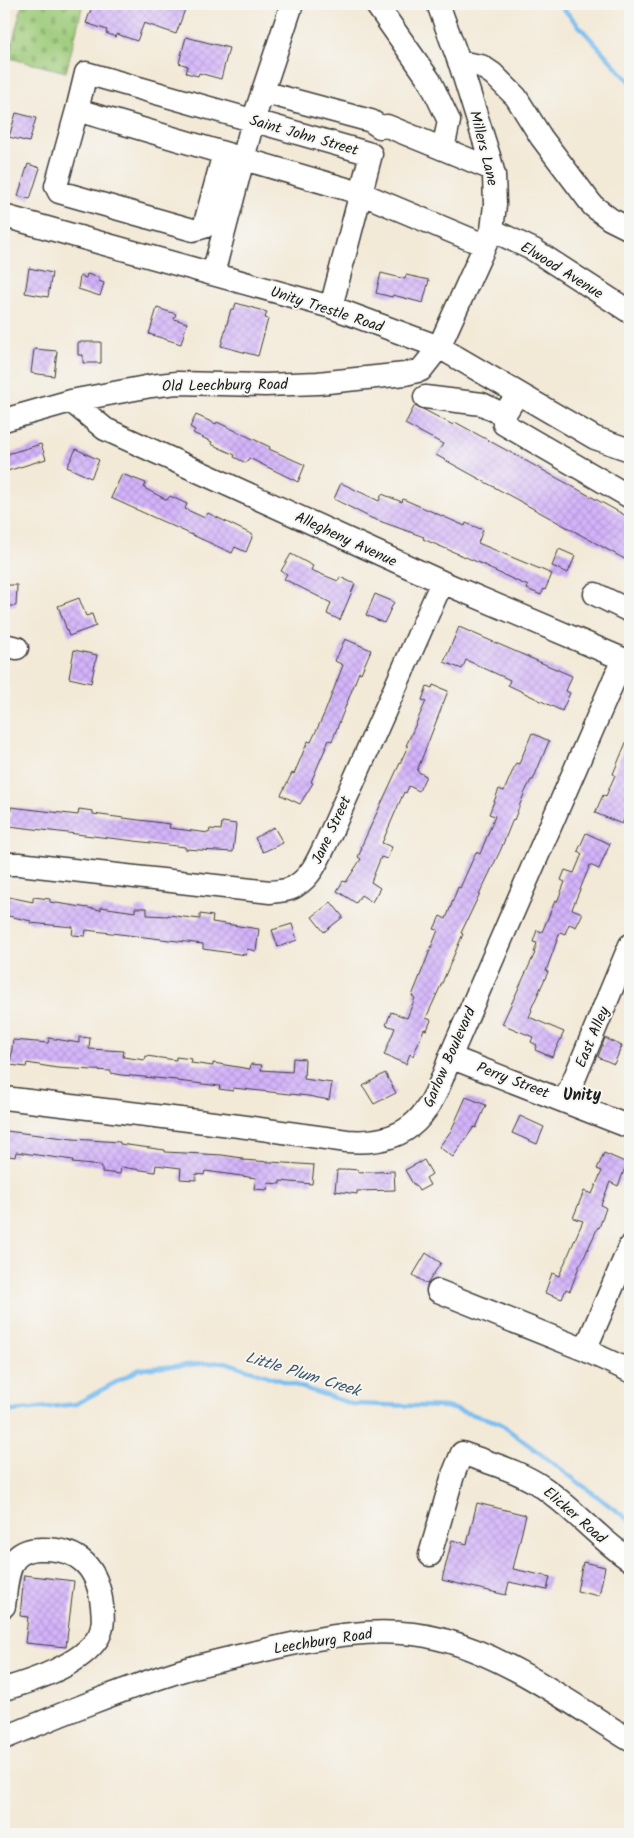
<svg xmlns="http://www.w3.org/2000/svg" width="634" height="1838" viewBox="0 0 634 1838" font-family="Kalam,sans-serif">
<defs>
<pattern id="cemetery-stones" width="16" height="16" patternUnits="userSpaceOnUse" patternTransform="scale(1.25)"><rect width="16" height="16" fill="#9dcb79"/><path d="M2 7V4a2 2 0 0 1 4 0v3zM10 15v-3a2 2 0 0 1 4 0v3z" fill="#87ae68"/></pattern>
<pattern id="building-cross-hatch" width="8" height="8" patternUnits="userSpaceOnUse" patternTransform="scale(1.25)"><rect width="8" height="8" fill="#d3b3fa"/><path d="M0 0l8 8M0 8l8-8" fill="none" stroke="#b599d6"/></pattern>
</defs>
<rect width="100%" height="100%" fill="#f6f6f2"/>
<filter id="ink" filterUnits="userSpaceOnUse"><feTurbulence type="fractalNoise" baseFrequency=".02" numOctaves="2"/><feDisplacementMap in="SourceGraphic" scale="10" xChannelSelector="R" yChannelSelector="G"/><feConvolveMatrix kernelMatrix="1 2 1 2 8 2 1 2 1" color-interpolation-filters="sRGB"/></filter>
<filter id="wash" filterUnits="userSpaceOnUse"><feTurbulence type="fractalNoise" baseFrequency=".0096" numOctaves="4" result="noise"/><feDisplacementMap in="SourceGraphic" scale="20" xChannelSelector="R" yChannelSelector="G"/><feGaussianBlur stdDeviation="1.12" result="paint"/><feColorMatrix in="noise" values="0 0 0 0 0 0 0 0 0 0 0 0 0 0 0 0 0 1.4 0 .05"/><feComposite in="paint" operator="in"/></filter>
<g filter="url(#wash)">
<rect width="100%" height="100%" fill="#f3e9d7"/>
<path fill="url(#cemetery-stones)" stroke="#5c744a" d="M22 4H83L66 72 9 58Z"/>
<g fill="none" stroke-linecap="round" stroke-linejoin="round">
<path stroke="#7abef0" stroke-width="4.5" d="M559 4 630 82
M4 1412 76 1404 140 1369 225 1362 352 1404 446 1407 498 1422 630 1521"/>
</g>
<g id="blocks">
<path fill="url(#building-cross-hatch)" d="M93 4H187L176 34 144 23 137 41 117 34 116 37 106 33 107 30 86 23Z
M186 37 229 48 221 79 199 73 198 76 186 73 188 66 179 63Z
M16 113 36 118 29 142 9 137Z
M28 164 40 168 30 199 18 196Z
M29 268 52 273 48 297 25 293Z
M381 273 405 279 406 275 429 280 423 303 393 295 392 297 376 293Z
M87 274 100 278 99 281 104 283 100 296 78 289 80 276 86 278Z
M236 303 267 312 265 318 268 319 258 356 221 346 231 309H234Z
M157 308 176 314 174 319 187 323 181 344 149 334Z
M78 342H101V363H83V355H78Z
M34 349 57 351 54 376 31 373Z
M415 405 453 425 455 422 630 518V562L436 455 443 444 405 424Z
M196 415 216 424 217 422 270 447 269 449 305 465 298 482 249 458 246 463 234 457 235 455 211 444 212 442 193 433 195 430 190 427Z
M41 444 46 459 4 472V455Z
M76 449 99 460 91 478 67 467Z
M122 474 146 483 144 488 167 500 170 496 187 504 185 509 205 518 208 513 253 535 246 552 235 547 232 553 111 498Z
M341 483 379 501 382 494 402 502 403 499 465 526 466 523 483 530 478 543 552 574 545 590 544 589 541 595 527 589 528 586 488 568 489 567 423 539 424 537 371 518 334 499Z
M559 549 575 556 568 573 552 566Z
M291 554 313 566 311 570 338 581 340 577 355 584 340 620 327 614 331 603 284 579 287 574 281 571Z
M4 585H17L16 606H4Z
M375 594 394 602 384 623 366 615Z
M79 598 86 616 92 614 96 626 69 636 58 606Z
M459 627 572 676 566 691 570 693 562 711 508 685 510 680 466 660 462 669 444 662Z
M345 639 371 650 361 673 359 672 332 741 329 740 311 782 313 783 300 804 281 795 292 773 294 774 308 741 311 742 325 712 343 665 335 661Z
M74 650 97 655 91 683 69 678Z
M433 685 448 691 417 771 426 776 419 791 409 786 406 793 404 792 382 843 392 847 387 859 381 857 371 882 380 888 372 902 361 895 356 903 337 891 343 881 346 882 361 859 358 857 362 848 361 847 408 746H406L426 701 422 700 427 686 432 688Z
M532 733 549 741 533 780H531L524 794 514 820 513 819 501 849 461 933 463 934 442 983 426 1018 431 1020 427 1030 424 1029 413 1056 410 1054 406 1064 384 1055 395 1028 386 1025 391 1012 407 1018 415 998 412 996 438 930 434 929 440 916 446 919 458 887 460 888 476 852 480 854 495 816 489 814 499 789 504 791 516 763 519 764Z
M630 733V805L622 824 595 813 603 795 606 796 615 775 613 774Z
M11 807 78 815 79 809 93 811V814L170 824 169 828 209 833 210 829 221 830 222 822 236 824 233 852 185 849V847L9 826Z
M274 827 283 843 263 852 255 838Z
M586 833 610 844 599 869 590 865 572 909 582 913V915L576 927 569 924 565 934 560 932 546 971 548 972 531 1009 532 1010 529 1017 564 1032 552 1057 535 1050 537 1045 531 1042 533 1037 502 1024 535 953H534L537 943 533 942 537 930 542 932 555 901 557 902 565 882 561 880 565 870 574 873 582 854 578 851Z
M4 896 33 902V897L50 899V902L101 910V907L135 912V908H147V915L168 916V915L200 919V914L213 916 212 922 259 929 256 951 247 949 246 955 203 949V944L86 930 85 936 72 935 73 927 30 923 31 921 4 915Z
M331 902 343 917 324 932 312 917Z
M292 924 297 940 278 947 272 930Z
M79 1037 90 1038 89 1049 124 1051 123 1057 145 1060 146 1056 176 1060V1057L192 1059 191 1063 213 1066V1063L250 1069 251 1064 262 1065 261 1070 292 1072 293 1058 305 1059 304 1079 332 1083 329 1100 308 1096 233 1088V1091L219 1089 220 1086 177 1081V1080L121 1075 111 1073V1071L57 1068 27 1063 26 1067 10 1065 13 1040 48 1043 49 1038 79 1043Z
M605 1038 622 1046 614 1064 598 1057Z
M385 1073 396 1093 374 1104 363 1086Z
M466 1097 486 1105 476 1128 474 1127 453 1157 439 1147 451 1131Z
M520 1116 544 1127 537 1144 512 1133Z
M6 1131 73 1139 120 1142V1144L165 1150V1152L222 1155 242 1158V1160L314 1165 312 1184 280 1181V1184L268 1183 267 1190 254 1189 256 1178 205 1171 204 1175 196 1174V1180L180 1179 181 1168 156 1165 155 1172 121 1167 120 1174 102 1172V1166L72 1163 73 1160 16 1152 15 1157 4 1155Z
M604 1153 627 1163 618 1186 610 1182 601 1205 606 1208 599 1228 598 1227 581 1264H580L570 1291 566 1289 562 1299 545 1293 552 1273 559 1276 583 1221 573 1218 584 1191 592 1194 602 1171 597 1169Z
M424 1160 432 1174 426 1178 430 1185 419 1191 415 1184H413L405 1170Z
M346 1169 359 1170 358 1173 394 1171 395 1190 357 1191V1194L335 1191 337 1170H346Z
M426 1253 441 1263 427 1284 413 1275Z
M477 1503 526 1515 513 1569 550 1577 547 1590 509 1582 506 1595 442 1580 452 1540 467 1544Z
M583 1562 605 1567 599 1596 577 1591Z
M24 1575 74 1581 66 1647 25 1643 28 1617 20 1616Z"/>
</g>
</g>
<g filter="url(#ink)">
<use href="#blocks" fill-opacity="0" stroke="#3c3b38" stroke-width="1"/>
<g fill="none" stroke-linecap="round" stroke-linejoin="round">
<g stroke="#3c3b38" stroke-width="25">
<path id="minor" d="M376 4 430 81 449 121 443 149
M459 62 481 66 493 74 516 97 541 137 593 206 610 219 630 229
M263 92 371 121 380 127 387 126 492 169
M77 110 56 186 59 192 193 230 204 227 224 153
M4 216 331 307 439 347 595 438 630 450
M492 230 534 250 630 312
M213 274 253 121 292 4
M331 307 371 154 86 73 77 110 360 193 484 245
M518 393 504 415V424L630 497
M425 397 482 404 504 415
M71 401 105 429 442 582 630 662
M4 420 71 401 151 386 177 383 265 385 318 383 405 374 421 370 439 347 492 230 495 205 494 175 489 156 461 67 438 4
M595 594 630 611
M4 645 17 648
M4 864H19L270 892C279 891 290 891 297 885 313 875 320 855 328 839L442 582
M450 1057 630 1127
M4 1098 239 1126 347 1141C413 1146 431 1112 450 1057L623 659
M565 1101 630 945
M438 1291 585 1350 630 1371
M585 1350 630 1246
M430 1555 453 1475 462 1453C489 1463 520 1471 544 1488 575 1510 599 1539 630 1560
M4 1606C6 1592 6 1570 16 1558 23 1551 31 1549 40 1549 80 1548 98 1568 102 1606 103 1616 104 1626 99 1636 83 1664 33 1681 4 1689
M4 1738C62 1714 120 1690 180 1671 207 1663 234 1657 261 1651 320 1637 380 1624 440 1639 507 1656 572 1704 630 1740"/>
</g>
<use href="#minor" stroke="#fff" stroke-width="22"/>
</g>
</g>
<g text-anchor="middle" stroke-width="4" stroke-linejoin="round" paint-order="stroke">
<g font-size="15" fill="#1c1c1c" stroke="#f6f6f2">
<text transform="translate(304 135) rotate(16)" y="5">Saint John Street</text>
<text transform="translate(484 148) rotate(76)" y="5">Millers Lane</text>
<text transform="translate(562 270) rotate(32)" y="5">Elwood Avenue</text>
<text transform="translate(327 309) rotate(18)" y="5">Unity Trestle Road</text>
<text transform="translate(225 385) rotate(-1)" y="5">Old Leechburg Road</text>
<text transform="translate(346 539) rotate(25)" y="5">Allegheny Avenue</text>
<text transform="translate(331 830) rotate(-65)" y="5">Jane Street</text>
<text transform="translate(592 1037) rotate(-67)" y="5">East Alley</text>
<text transform="translate(449 1057) rotate(-66)" y="5">Garlow Boulevard</text>
<text transform="translate(513 1080) rotate(21)" y="5">Perry Street</text>
<text transform="translate(575 1515) rotate(41)" y="5">Elicker Road</text>
<text transform="translate(323 1641) rotate(-9)" y="5">Leechburg Road</text>
</g>
<g font-size="16" font-weight="bold" fill="#1c1c1c" stroke="#f6f6f2">
<text x="582" y="1100">Unity</text>
</g>
<g font-size="16" font-style="italic" fill="#3d5566" stroke="#f6f6f2">
<text transform="translate(303 1373) rotate(17)" y="6">Little Plum Creek</text>
</g>
</g>
<rect width="634" height="1838" fill="none" stroke="#f6f6f2" stroke-width="20"/>
</svg>
